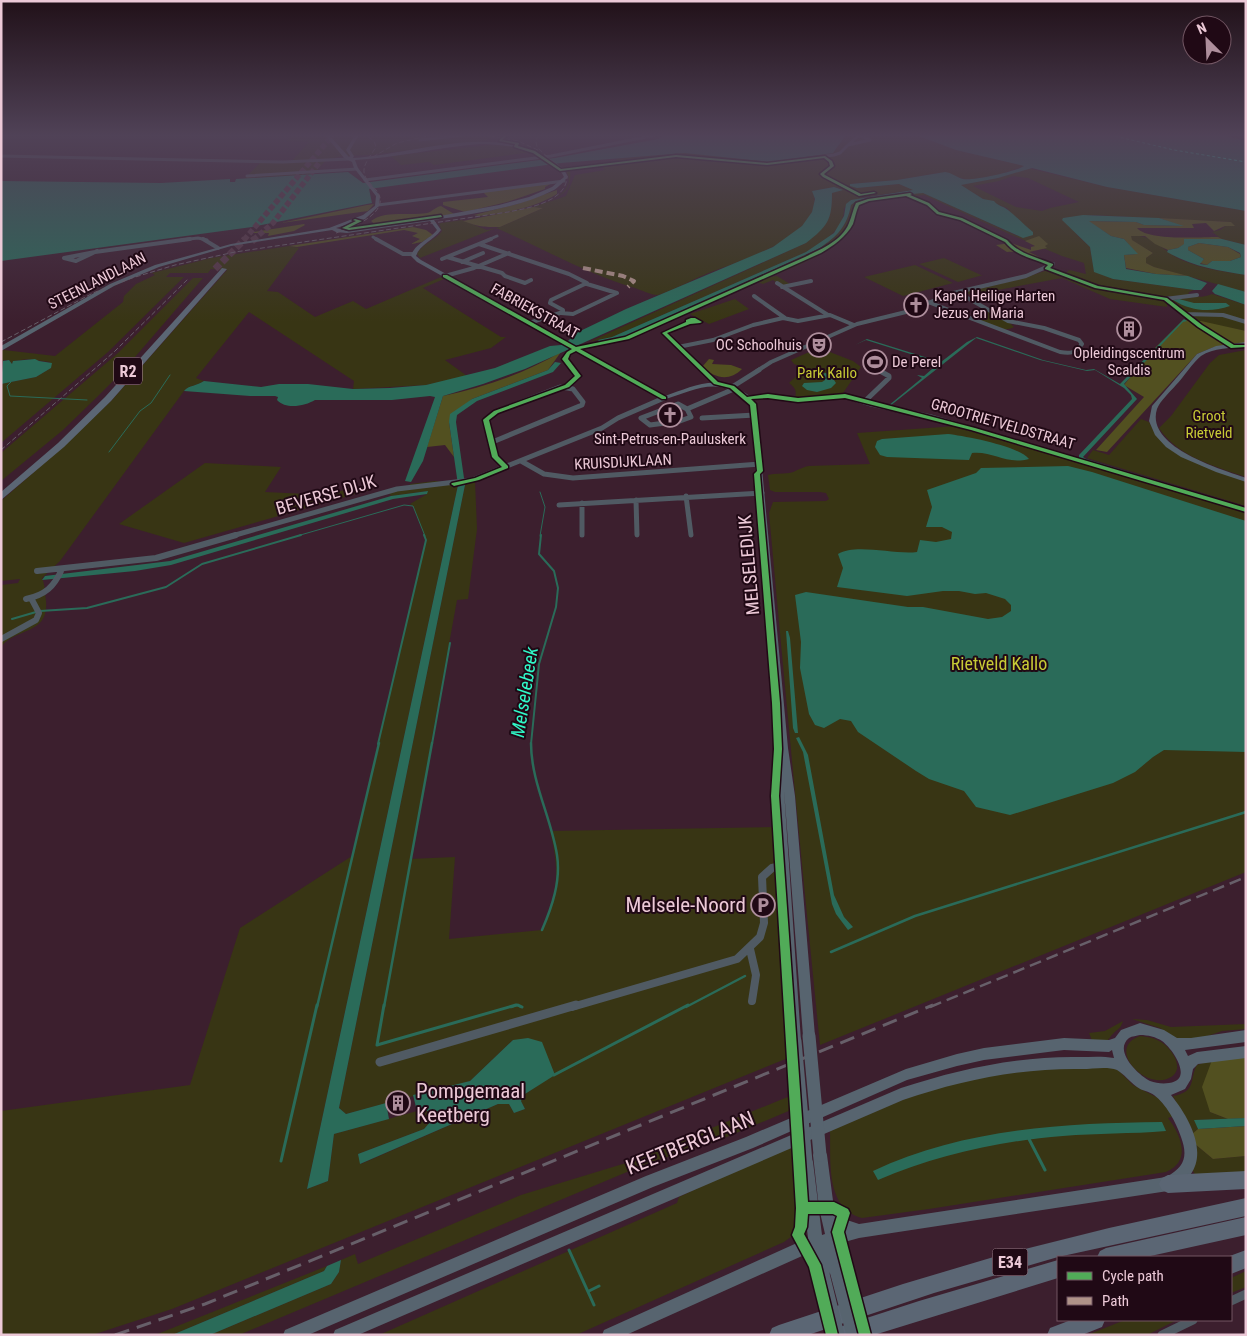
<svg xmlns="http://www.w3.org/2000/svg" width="1247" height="1336" viewBox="0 0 1247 1336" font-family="'Roboto Condensed',sans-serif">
<rect width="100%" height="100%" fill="#3c1f2e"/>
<path fill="#383514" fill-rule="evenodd" d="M292 135H500L484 141 370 155 342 156 326 160 314 174 245 178 261 162 290 163 309 142 287 141Z
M846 135H916L956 150 1025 166 998 175 974 179H965L938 173 897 180 850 184 857 188 899 184 914 190 863 197 844 208C844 231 823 241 806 252L612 337 589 342 806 243C828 223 831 223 832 193L842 189 834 187 813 191C827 237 737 261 706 274 696 278 665 294 657 295 651 295 641 290 635 288 587 274 542 248 496 228L420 258 417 254C422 243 435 241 442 231L439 224 441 223 462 220 487 230 500 227 543 208 533 207C545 203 567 196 569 181 569 177 567 173 566 170L570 169C572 191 565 193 546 203L566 196 575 175 605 170 601 166 620 163 616 159 684 153 770 162 833 153Z
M489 145 510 146 532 152 434 165 429 162 401 165 391 156Z
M1028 168 1107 187 1246 211V245L1222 239 1212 232 1220 230 1231 222 1093 215 1063 218 1078 236 1090 247 1094 271 1113 279 1194 290 1189 292 1188 295C1146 300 1105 288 1066 273L1069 270 1053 266 1086 274 1084 263 1062 256 1014 236 924 195 870 201 858 206C853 248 804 262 770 277L777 276 790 284 782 286 773 280 763 284 757 282 629 339 604 345 593 344 620 340 820 248C837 237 848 226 851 205L856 201 916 192 923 193 1017 236 1033 232 1019 222 1007 208 983 199 960 185 998 178ZM1013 176 1028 178 1079 202 1050 208 1042 211 1016 207 973 186 999 181Z
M1131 235C1155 235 1164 253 1184 261 1204 269 1225 272 1246 275V292L1154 267 1146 263V258L1153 253 1131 240Z
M289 246 299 248 267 291 278 292 315 317 353 301 366 309 441 277 444 279 423 288 501 337H506L491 348 445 360 467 376 426 385 353 389 354 381 249 312 196 378 204 381C197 386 189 385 184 391L60 561 42 578C45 584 45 594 46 601 49 635 16 627 1 647V585L18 583 20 579 1 581V501L65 445 112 400 227 270 211 269 208 273H170L166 277H184L108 352 1 443V384L36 377 51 368 50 362 28 359 13 361 12 364 9 360H4L1 363V351L4 350 55 356 123 302 124 296 136 284 155 275 152 273 211 258Z
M944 258 981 275H983L958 282 919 264Z
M915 265 953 283 903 296 864 277Z
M1048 270 1075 281 1159 298 1167 303V307L1110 299 1062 278 971 295 962 292 1023 278Z
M193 278H203L123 371 96 398 63 430 1 481V453L118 353Z
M1212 294 1246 305V320L1223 314 1187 313 1171 301C1183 294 1199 300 1212 294Z
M735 299 749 309 709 324 690 314Z
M986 310 1011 324 1014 327C1003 333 990 325 980 321L983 320 971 313Z
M1188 315 1223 316 1246 323V331L1196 321Z
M822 349 853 361 861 367 843 393 795 398C797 390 795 388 789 383L805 368 794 364 791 360 807 353Z
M1246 350V477C1214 466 1178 457 1159 428L1171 416 1210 363 1219 355Z
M1141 419 1149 422 1156 435 1194 462 1246 482V506L1087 458 1093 450 1109 455Z
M957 426 1246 512V872L820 1045C802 868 785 690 769 513L773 502 826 501 829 499 826 493 820 492H775L770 490 768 475C775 473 782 474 789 473 796 472 801 467 809 466L870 464 857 433Z
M205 463 281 467 265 492 328 495 357 486 373 489 184 543 119 524Z
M435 481 451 483V487L458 485 307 1189 328 1181 334 1134 417 1111 424 1110 430 1112 431 1121 424 1129 358 1154 361 1164 498 1104H509L514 1113 525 1109 521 1101 525 1094 555 1074 513 1040 470 1081 346 1114 339 1108 465 485 475 481 477 529 468 599 457 600 410 859 455 857 449 939 542 930C558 892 560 871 550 831L774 827 788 1058 172 1309 92 1335H1V1111L190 1085 240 928 352 856 426 540 413 506 410 504 427 494V491L391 496 388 492 408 488 410 484Z
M1132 1019 1147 1020 1171 1027 1246 1024V1029L1222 1031 1199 1039 1179 1040 1160 1028Z
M1123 1021C1121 1026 1121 1027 1117 1030 1105 1040 1113 1042 1093 1043L1089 1033 1105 1031Z
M1140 1036C1147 1037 1153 1037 1159 1041 1172 1047 1188 1072 1167 1079 1143 1088 1106 1048 1140 1036Z
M1212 1060 1210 1112 1228 1119 1195 1120 1198 1129 1192 1134 1173 1096C1197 1092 1189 1079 1197 1065Z
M1102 1065 1118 1070 1133 1085 1158 1098 1174 1116 1168 1118C1181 1135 1192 1161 1166 1172L929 1209 862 1218C825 1208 831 1161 830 1131 868 1115 904 1097 944 1086 996 1072 1049 1068 1102 1065Z
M790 1096 791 1110 722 1139 646 1164 239 1335H210L331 1284 339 1272 341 1260 355 1254 358 1264 521 1195 626 1163Z
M795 1143 799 1219 795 1234 784 1242 576 1335H379L677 1203 679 1197Z
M1195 1144 1213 1159 1246 1156V1173L1196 1176 1193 1171Z
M327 1266 324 1271 172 1335H155Z
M1246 1271V1287L1231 1293V1278Z
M1125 1320H1177L1147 1335H1087Z"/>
<path fill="#525020" d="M552 183 545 187V189L507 202 465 212 443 205V202L488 197 483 192Z
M557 190V194C534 208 506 213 479 216L474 215 517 204Z
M374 204 368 211 281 223 367 205Z
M441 206 454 214 376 225 371 221C384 210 410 216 427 213 432 212 435 207 441 206Z
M533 207 543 208 500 227C482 227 480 227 463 221Z
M1159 218 1231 222 1235 226H1225L1214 231 1206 223 1192 224 1194 228H1137C1148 241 1200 237 1218 237L1222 239H1185V244L1178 248 1168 250 1155 244 1145 236H1131L1132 240 1153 253 1146 258V263L1154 267 1188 276 1156 274 1126 268 1124 255 1137 254 1124 239 1111 236 1088 221 1136 222 1144 225 1182 226Z
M304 224 305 225 294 231 268 236 269 233H248Z
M413 227 426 230 433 235 422 242 411 244 420 239 412 236 418 233 404 230 297 247 289 246Z
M1039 236 1048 244 1045 246 1047 248 1029 252 1051 263C1037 259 1022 250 1007 252L996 245 1011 243 1031 250V247L1035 246 1025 241Z
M1199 243 1228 247 1240 254 1241 257 1230 261H1212L1207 265 1200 263 1204 259 1188 250V247Z
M1183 320 1201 321 1246 331V343L1214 347 1197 354 1107 452 1096 450 1144 397 1124 385 1148 355Z
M561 352 548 370 472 399 449 422 454 457 445 445 427 447 443 396C482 388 526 373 561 352Z
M709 359 714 360 712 364 731 365 742 369C729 382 715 378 702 367Z
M1246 1056V1118L1228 1119 1210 1112 1202 1087 1212 1060Z
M1246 1126V1156L1213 1159 1195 1144 1192 1134 1198 1129Z"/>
<path fill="#2a6b59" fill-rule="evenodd" d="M664 135H846L833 153 770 162 684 153 561 163 369 189 372 203 252 227 1 261V181L161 183 230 179V182H235L236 179 348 172 363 183 555 158 658 139Z
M916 135H1222L1246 141V211L1107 187 1032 168 998 178 961 185 983 199 994 201C998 206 1003 206 1008 210 1017 217 1024 225 1033 232V235L1023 238 923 193 871 198 856 201 851 205C847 227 837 236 820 248L620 340 602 344 598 340 612 337 806 252 834 233 844 216 846 204 851 200 913 190 899 184 857 188 850 186V184L897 180 945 172C953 173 956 177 963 179 973 181 1015 172 1024 166L956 150Z
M834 187 843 190 832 193C832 220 828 226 806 243L525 369 483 384 443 396 423 461 411 482 405 481 435 397 430 396 392 400H315C305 406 286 410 277 400L278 397 275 396H250L184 391C189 385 197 386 204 381L261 387 279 384H308L353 389 390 388 426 385 495 368 550 346 561 345 568 341 576 333 626 309 773 247 802 226 812 212 815 199 812 191Z
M1083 215 1159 218 1184 226 1144 225 1136 222 1089 221 1111 236 1124 239 1138 254 1124 255 1126 269 1156 274 1188 276 1207 283 1201 290H1194L1113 279 1094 272 1090 247 1062 220 1063 218Z
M1184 239H1222L1246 245V275C1219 271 1191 266 1167 252L1168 250 1178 248 1184 244ZM1199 243 1228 247 1240 253 1241 257 1230 261H1212L1207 265 1200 264 1204 259 1188 250V247Z
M1218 284 1246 292V305L1215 294 1212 291Z
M1179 299 1194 303H1226L1230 306C1210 313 1191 311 1173 300Z
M1184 319 1187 321 1183 322 1124 384 1137 399 1083 457 1086 459 1246 507V509L1071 456 1079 458V455L1132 399 1131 395 1124 388 1095 370 1087 371 1040 360 976 338 890 406H888L922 378 917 375 924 376 939 363 866 340 855 345 867 339 941 362 967 342 977 337 1043 360 1086 370 1094 369 1120 384Z
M35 359 39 361 52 363 51 368 36 377 1 384 3 361 9 360 12 364 13 361Z
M555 362 561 363 553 372 477 401 457 415 456 422 465 485 339 1108 346 1114 386 1103 389 1119 334 1134 328 1181 307 1189 458 485 449 422 450 414 472 399 548 370Z
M825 373 830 374 836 383 831 388 817 392 807 390 802 386 804 383 822 382 825 380 823 374Z
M948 434C965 436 1019 446 1029 459 1005 465 994 451 972 453L969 460 887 457 880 455 875 447 877 441 882 439Z
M1068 466 1092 472 1246 521V752L1164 750 1153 757 1135 772 1113 783 1010 815 976 807 964 791 929 779 916 771 858 732 851 721 840 719 824 728 815 725 809 714 800 668 801 642 795 595 806 592 908 607H923L988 619 1002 617 1011 611V605L1005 599 986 593 975 594 959 591H943L907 596 837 587 843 568 838 554C856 543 895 555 917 552L920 540 936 542 951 539 952 532 942 527H926L932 507 927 490 976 473 981 468Z
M428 491 427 494 393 499 171 565 135 571 42 580 45 576 170 561 391 496Z
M786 631H788L790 638 798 733H795L793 728Z
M799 737 808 755 834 895 844 917 853 927 848 930 836 914 832 904 803 752 796 738Z
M528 1038 542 1042 555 1075 525 1094 521 1101 525 1109 514 1113 509 1104H498L360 1164 358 1154 424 1129 431 1121 430 1112 424 1110 417 1111 413 1095 470 1081 513 1040Z
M1246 1118V1126L1198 1129 1194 1120Z
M1162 1122 1166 1131C1131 1134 1097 1133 1063 1136 999 1141 937 1155 878 1180L873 1171C962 1129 1064 1123 1162 1122Z
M341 1260 339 1272 331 1284 210 1335H172L324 1271 327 1266Z"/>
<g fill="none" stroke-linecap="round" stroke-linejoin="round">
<path stroke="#2a6b59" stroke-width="1" d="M11 382 7 386 10 396 87 400
M109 452 140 411 151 403 170 375
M540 492 545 507 540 536
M297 536 404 505 413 506 425 536"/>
<path stroke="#2a6b59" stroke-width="2" d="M40 611 87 608 166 587 202 564 301 535
M12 619 36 612
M378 744 426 540 424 535
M432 744 450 643
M531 744 539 664 556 607 558 588 554 571 539 554 541 535"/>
<path stroke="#2a6b59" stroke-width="2.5" d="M531 743C531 782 551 817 557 855 561 881 552 907 542 930
M831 952 915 916 1246 812
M317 1007 379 743
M384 1007 432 743
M511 1007 517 1005 521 1007
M686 1007 745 976"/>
<path stroke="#2a6b59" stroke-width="3" d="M384 1005 377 1045 516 1005
M518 1005 522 1007
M554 1075 688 1005
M1029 1139 1045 1170
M281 1161 317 1005
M569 1250 594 1305
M589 1291 599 1286"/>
<path stroke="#30f8c8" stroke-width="1" stroke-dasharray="3 2.5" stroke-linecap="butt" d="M1110 135 1174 150 1246 162"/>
<path stroke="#563847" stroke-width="5.5" stroke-dasharray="5.5 2.5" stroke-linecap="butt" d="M244 240 333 135
M253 240 273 223 319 163"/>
<path stroke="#563847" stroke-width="7" stroke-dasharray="7 3" stroke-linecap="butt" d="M252 241 255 239
M215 269 245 239"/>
<path stroke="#505a63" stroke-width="3" d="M858 136 864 137 870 140 848 145Z
M420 140 464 135
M1 156 283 162 349 159
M562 169 676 156 767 164 834 155 840 153 848 145
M247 176 357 169
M365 180 551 156 656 135
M378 205 564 181
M373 237 378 240
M181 240 198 238 207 240
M488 240 497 236"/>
<path stroke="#505a63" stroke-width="4" d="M203 239 218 248
M376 239 403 254H413
M479 244 569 274 587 283 551 300 550 303 563 310V312L529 323
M95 252 76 261 64 258Z
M95 252 97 251
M95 252 190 239
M447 257 502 273 505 276 525 283 531 280
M442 259 491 239
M462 262 483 253
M1047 268 1097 287 1165 299 1229 345
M445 276 474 268 509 253
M777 283 828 315
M782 287 811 281
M754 296 785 318
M912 298 910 304 919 308
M1165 299 1197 295
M928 302 1060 352C1071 354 1075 353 1082 344L1079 340 1044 328 1008 321 957 292
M561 313 573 314 617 293 587 284
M1185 314 1223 315 1246 322
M693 319 700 322 689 323 688 321Z
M689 323 664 333 704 371
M678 347 713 340 753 325 783 318 798 321 830 315 854 325
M757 371 771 362 857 324 910 311 949 294 1026 276 1053 264"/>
<path stroke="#505a63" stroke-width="5" d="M702 370 716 383
M732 387 759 370
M749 398 768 396 798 400 845 396 871 404 931 417 1068 457
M864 402 889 378V376L880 371
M678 404 687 409 691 417 680 421 650 425 641 418Z
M687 409 734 389
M702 418 755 415
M490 443 582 405 583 402 573 389 562 387
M521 461 544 474 573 478 760 464
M506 467 495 457 486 420 496 412 560 387
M686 496 691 535
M636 500 637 535
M582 503V535
M559 505 762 493
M232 536 397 489 472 480 602 428 618 418 664 398"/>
<path stroke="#505a63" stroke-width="6" d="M37 571 156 558 236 535
M26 599C45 595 54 587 62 569
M1 639 36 620 39 613 31 598"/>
<path stroke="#505a63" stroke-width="8" d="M750 949 756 975 752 1001
M572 1007 737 959 760 937 764 923 762 877 772 868 785 865"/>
<path stroke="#505a63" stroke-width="9" d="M380 1062 576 1005
M1231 1301 1246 1294
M1162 1335 1193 1320"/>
<path fill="#57646f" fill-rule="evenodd" d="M325 135H329L349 157 350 156 346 150 355 135H359L350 150 354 156 353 158C416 154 487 124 546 157 555 162 564 167 568 177 564 181 559 187 554 190 519 208 472 214 434 220L441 230C434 240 420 244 416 256L421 260 665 396C689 388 713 375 738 389 745 392 752 397 756 404L788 748 795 796 815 1036 813 1040 809 1042 805 1040 803 1036 784 790 801 1041 799 1045 795 1047 791 1045 789 1041 774 793 776 768 778 766 781 765 750 404C746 399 740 395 735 392 711 379 689 392 666 399H662L417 262 411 256C415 243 429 240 437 230L430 221 347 233 336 232 332 230 231 246 159 267 114 286 1 351V346L110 284 155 265 231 244 329 228 363 215 375 206 376 196 354 168 352 162 344 158ZM480 144C506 145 521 146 544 159 552 163 560 168 564 177L552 187 529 197 499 205 429 218 347 231 336 228 365 219 379 206 380 196 358 168 355 160C397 158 438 147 480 144Z
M1246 342V346C1232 348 1213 348 1201 356 1194 361 1183 378 1176 385 1170 392 1160 401 1157 409 1145 447 1220 469 1246 478V482L1216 472 1181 457 1166 447 1155 435 1149 421 1152 406 1197 354 1216 346Z
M1140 1023 1164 1030 1177 1038H1191L1246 1030V1042L1185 1050 1188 1056 1197 1052 1246 1046V1058L1198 1064 1193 1069 1191 1079 1185 1089 1171 1095C1196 1126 1216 1171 1168 1191L859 1238 841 1243 843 1270 841 1275 836 1277 831 1275 830 1272 828 1279 823 1281 818 1279 811 1252 626 1335H602L604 1330 808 1238 799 1162 801 1157 806 1155 811 1157 813 1162 822 1235 825 1234 819 1208 813 1155 815 1150 820 1148 825 1150 827 1155 835 1216 859 1224 1166 1177C1185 1167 1188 1156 1181 1137 1176 1122 1166 1104 1154 1095 1149 1091 1142 1091 1137 1087 1130 1082 1124 1074 1117 1070 1107 1066 1093 1069 1082 1069 1020 1068 962 1080 903 1100L358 1335H333L335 1330 901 1088C959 1069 1018 1056 1079 1057 1091 1057 1103 1056 1114 1058L1112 1050 1109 1052 1064 1050 984 1060 957 1066 907 1080 753 1148 653 1187 308 1335H283L285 1330 646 1176 746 1137 906 1069 957 1054 984 1048 1064 1038 1109 1040 1115 1038 1121 1030ZM1140 1035C1148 1035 1156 1037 1162 1041 1173 1049 1194 1080 1169 1083 1162 1084 1156 1083 1150 1081 1138 1075 1113 1051 1129 1038 1132 1036 1137 1036 1140 1035Z"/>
<path fill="#5b6674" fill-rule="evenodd" d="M222 268 227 269 111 401 64 447 1 500V492L58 443 105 397Z
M1246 1171V1189L1168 1193 1162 1190 1159 1184 1162 1178 1168 1175Z
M1246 1198V1216L1058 1257 934 1293 808 1335H769L772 1328 779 1325 903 1284 997 1256 1109 1228Z
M1246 1217V1235L1146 1257H1097L1100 1251 1106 1248Z
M1246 1250V1268L1231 1274V1257H1227Z
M1058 1260V1278L874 1335H835L838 1328 845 1325 919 1301Z
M1071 1320H1105L1102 1327 1082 1335H1047L1050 1328Z"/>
<path stroke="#675f69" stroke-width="1" stroke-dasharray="5 2.5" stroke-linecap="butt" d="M483 135 518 141 540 151
M373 157 397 143 432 135
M336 233C351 228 392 213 377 191 372 185 365 180 364 172 363 164 372 154 376 147L374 141 365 135
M1 342 93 293 132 278 175 265 235 252 508 212C528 208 567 202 567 176L537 147 536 142 538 135
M1 450 114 352 189 278"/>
<path stroke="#675f69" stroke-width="2.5" stroke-dasharray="12 6" stroke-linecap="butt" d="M930 1007 1246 877"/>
<path stroke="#675f69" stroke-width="3" stroke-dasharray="15 8" stroke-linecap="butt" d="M115 1335 205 1304 933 1005"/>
<path stroke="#57646f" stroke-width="13" d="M809 1036 820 1155
M795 1041 806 1162
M836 1270 853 1335
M823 1274 838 1335"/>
<path stroke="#af9288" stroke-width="3" stroke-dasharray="6 3" stroke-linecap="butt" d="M1244 135H1246"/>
<path stroke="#af9288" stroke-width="4" stroke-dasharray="8 4" stroke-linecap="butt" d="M583 268 623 276 634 281 628 287"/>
<g stroke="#200915" stroke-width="3">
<path id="cycleway" d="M504 135H508L502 140 519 143 518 146 535 151 561 169 676 155 767 163 825 156 832 161 834 166 824 174 825 175 861 194 874 192 876 193 859 196 823 177 820 174 830 166 829 162 824 158 767 165 676 157 560 171 533 153 514 147 515 144 499 141Z
M910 193 912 194 910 195 929 203 939 212 962 218 1007 240C1019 254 1036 257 1053 264V265L1050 268 1098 286 1167 298 1202 325 1234 345H1246V347L1231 348 1198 327 1164 300 1095 288 1045 269V268L1048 265C1032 258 1016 256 1005 242L960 220 937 214 927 205 906 196 869 201 859 205C856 211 855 218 853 224 846 237 833 246 821 253L629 339 580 349 666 397V399H662L576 351 570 354 568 359 581 376 569 387 498 413 489 420 498 456 508 466V468L479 480 454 486 451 484 452 483 475 478 502 467 492 457 483 420 484 419 494 411 565 385 575 376 562 359 567 352 572 349 443 277V275H447L576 347 625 337 805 257C821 249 842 241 849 223 852 216 853 209 856 203L868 199Z
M441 215 442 217 349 230 342 228 356 221 353 220 355 219 362 221 348 228Z
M691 318H695L702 322 700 323 690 324 667 333 718 382 734 386 747 397 768 394 798 398 845 394 975 428 1246 508V512L971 430 845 398 798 402 768 398 751 399 756 404 763 471 760 474 780 703 782 749 779 796 808 1202H834L848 1209 850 1213 844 1232 871 1335H859L832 1232 837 1216 833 1214H808L807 1227 804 1234 821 1265 838 1335H826L809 1267 792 1235 795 1227 796 1208 771 796 774 749 772 703 754 474 757 471 750 405 730 388 714 384 662 333 686 322V320Z"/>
</g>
<use href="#cycleway" fill="#51ab58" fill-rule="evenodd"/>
</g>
<linearGradient id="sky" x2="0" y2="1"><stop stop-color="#211119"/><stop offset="0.42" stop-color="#504257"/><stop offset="1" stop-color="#504257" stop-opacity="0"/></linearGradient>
<rect width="1247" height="322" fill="url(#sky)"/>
<defs>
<g id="church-ring" transform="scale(1.25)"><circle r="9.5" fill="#200915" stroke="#ae8e9c" stroke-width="1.5"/><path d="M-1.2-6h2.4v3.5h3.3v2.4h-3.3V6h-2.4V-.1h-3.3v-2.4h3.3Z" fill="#ae8e9c"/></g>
<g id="building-ring" transform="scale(1.25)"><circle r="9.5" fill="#200915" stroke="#ae8e9c" stroke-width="1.5"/><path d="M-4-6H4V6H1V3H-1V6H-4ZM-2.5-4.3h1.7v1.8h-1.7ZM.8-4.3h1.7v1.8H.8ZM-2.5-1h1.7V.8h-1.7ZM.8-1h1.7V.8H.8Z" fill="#ae8e9c"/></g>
<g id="theatre-ring" transform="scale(1.25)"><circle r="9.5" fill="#200915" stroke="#ae8e9c" stroke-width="1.5"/><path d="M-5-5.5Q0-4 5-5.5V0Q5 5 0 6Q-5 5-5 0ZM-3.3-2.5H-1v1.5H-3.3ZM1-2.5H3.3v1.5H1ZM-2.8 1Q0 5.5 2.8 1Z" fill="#ae8e9c"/></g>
<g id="stadium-ring" transform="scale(1.25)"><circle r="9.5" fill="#200915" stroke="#ae8e9c" stroke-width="1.5"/><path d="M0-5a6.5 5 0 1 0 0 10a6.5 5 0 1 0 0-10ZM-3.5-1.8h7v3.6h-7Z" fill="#ae8e9c"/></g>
<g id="parking-ring" transform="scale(1.25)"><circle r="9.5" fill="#200915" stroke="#ae8e9c" stroke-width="1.5"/><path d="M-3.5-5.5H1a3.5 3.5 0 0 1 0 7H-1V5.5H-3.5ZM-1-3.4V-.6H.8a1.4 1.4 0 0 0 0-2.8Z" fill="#ae8e9c"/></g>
</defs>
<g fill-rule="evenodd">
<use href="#church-ring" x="916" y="305"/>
<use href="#building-ring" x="1129" y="329"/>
<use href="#theatre-ring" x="819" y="345"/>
<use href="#stadium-ring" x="875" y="362"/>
<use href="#church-ring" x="670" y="415"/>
<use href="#parking-ring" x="763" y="905"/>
<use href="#building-ring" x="398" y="1103"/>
</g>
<g text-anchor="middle" stroke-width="4" stroke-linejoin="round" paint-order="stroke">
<g font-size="15" fill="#ecc9d7" stroke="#200915">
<text transform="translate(97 281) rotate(-27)" y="5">STEENLANDLAAN</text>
<text transform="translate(535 311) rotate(29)" y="5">FABRIEKSTRAAT</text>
<text transform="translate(1003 424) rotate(16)" y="5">GROOTRIETVELDSTRAAT</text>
<text transform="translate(623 462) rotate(-3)" y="5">KRUISDIJKLAAN</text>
</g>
<g font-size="15" fill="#ecc9d7" stroke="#200915" text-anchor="start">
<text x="934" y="301">Kapel Heilige Harten<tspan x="934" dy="17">Jezus en Maria</tspan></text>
<text x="802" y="350" text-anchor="end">OC Schoolhuis</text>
<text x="1129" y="358" text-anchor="middle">Opleidingscentrum<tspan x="1129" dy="17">Scaldis</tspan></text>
<text x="892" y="367">De Perel</text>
<text x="670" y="444" text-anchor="middle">Sint-Petrus-en-Pauluskerk</text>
</g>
<g font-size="15" fill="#c7cb36" stroke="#200915">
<text x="827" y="378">Park Kallo</text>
<text x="1209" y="421">Groot<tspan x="1209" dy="17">Rietveld</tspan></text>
</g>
<g fill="#200915" stroke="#af8f9d" stroke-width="1">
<rect x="114" y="357.5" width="28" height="27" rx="4"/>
<rect x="992.5" y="1248.5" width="35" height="27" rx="4"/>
</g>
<g font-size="16" font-weight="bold" fill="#ecc9d7">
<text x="128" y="377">R2</text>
<text x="1010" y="1268">E34</text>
</g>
<g font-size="18" fill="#ecc9d7" stroke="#200915">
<text transform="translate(326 495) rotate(-16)" y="6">BEVERSE DIJK</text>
<text transform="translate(749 565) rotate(-95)" y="6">MELSELEDIJK</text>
</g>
<g font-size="18" fill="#c7cb36" stroke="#200915">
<text x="999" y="670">Rietveld Kallo</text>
</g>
<g font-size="19" font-style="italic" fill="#30f8c8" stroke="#200915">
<text transform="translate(524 692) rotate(-81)" y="7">Melselebeek</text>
</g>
<g font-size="21" fill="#ecc9d7" stroke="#200915" text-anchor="end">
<text x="746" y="912">Melsele-Noord</text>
<text x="416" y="1098" text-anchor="start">Pompgemaal<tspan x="416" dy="24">Keetberg</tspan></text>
</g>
<g font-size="21" fill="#ecc9d7" stroke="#200915">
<text transform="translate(690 1143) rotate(-22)" y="7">KEETBERGLAAN</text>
</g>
</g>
<rect width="1247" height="1336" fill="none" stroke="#ecc9d7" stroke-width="5"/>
<rect x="1057" y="1256" width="175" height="65" fill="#200915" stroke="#725663"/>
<rect x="1067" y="1272" width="25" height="8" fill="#51ab58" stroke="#725663"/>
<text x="1102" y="1281" font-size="15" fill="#ecc9d7">Cycle path</text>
<rect x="1067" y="1297" width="25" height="8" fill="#af9288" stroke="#725663"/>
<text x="1102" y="1306" font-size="15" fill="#ecc9d7">Path</text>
<g transform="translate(1207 40) rotate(336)"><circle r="24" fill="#200915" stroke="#725663"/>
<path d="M0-4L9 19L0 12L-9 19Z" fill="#ae8e9c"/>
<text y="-8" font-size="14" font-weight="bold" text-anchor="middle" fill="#ecc9d7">N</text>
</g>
</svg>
